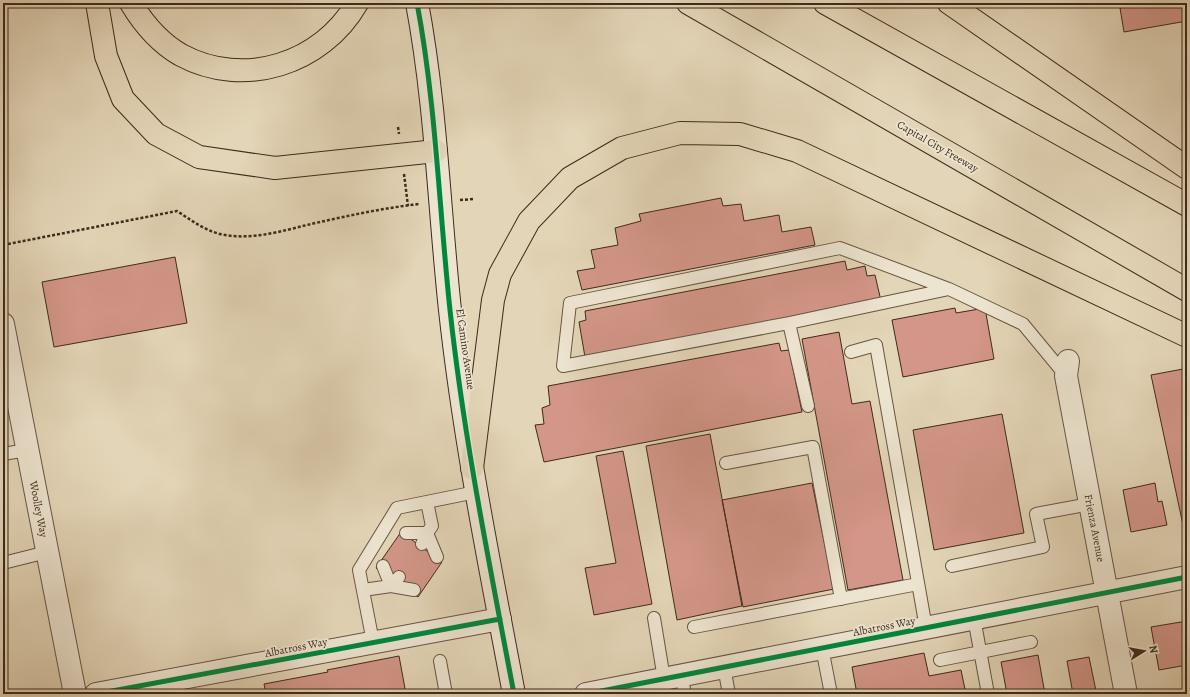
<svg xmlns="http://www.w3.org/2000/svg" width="1190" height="697" viewBox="0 0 1190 697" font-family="Alegreya,serif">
<rect width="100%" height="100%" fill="#e3d5b7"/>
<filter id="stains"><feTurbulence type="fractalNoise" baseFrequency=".005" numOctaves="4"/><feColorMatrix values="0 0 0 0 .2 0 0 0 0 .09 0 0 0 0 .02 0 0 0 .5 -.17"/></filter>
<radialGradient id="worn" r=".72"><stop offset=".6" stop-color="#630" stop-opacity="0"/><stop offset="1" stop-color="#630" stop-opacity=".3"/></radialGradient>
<path fill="#d39688" stroke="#3e2a1c" d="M1147 3H1187V21L1124 32 1120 8Z
M721 198 723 206 741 204 744 221 779 215 782 232 811 227 815 245 582 290 577 271 595 268 591 250 618 245 615 228 641 221 639 214Z
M175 257 187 323 54 347 42 282Z
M845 261 847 270 865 266 867 276 875 275 881 301 585 357 579 322 586 320 585 311Z
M955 308 956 313 985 308 994 359 903 377 892 320Z
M839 332 852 404 870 401 903 580 848 590 802 339Z
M779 343 781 351 789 350 802 412 544 462 535 425 544 424 542 408 550 405 548 386Z
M1183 369 1187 389V524L1183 525 1151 375Z
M1002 414 1024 533 934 550 913 430Z
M710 434 742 606 677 620 646 446Z
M623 451 652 604 594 615 585 568 616 563 596 456Z
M812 483 834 589 743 607 722 500Z
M1155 483 1158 502 1162 501 1167 525 1131 532 1123 490Z
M401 532 442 562 418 597 376 568Z
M1187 621V665L1159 670 1151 627Z
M924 653 929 676 961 670 966 694H857L852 667Z
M1038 655 1045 694H1007L1001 662Z
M399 656 406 694H266L264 684 328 672 327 670Z
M1089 657 1096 691 1103 689 1105 694H1073L1067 661Z"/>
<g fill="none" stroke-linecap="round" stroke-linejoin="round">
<g stroke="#675543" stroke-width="14">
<path id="service" d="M949 289 789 323 563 366 570 303 840 248 949 289 1023 324 1066 376
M789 323 808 406
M851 352 876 345 926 628
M3 454 27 450
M726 463 813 447 841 599
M406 533H427L432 526 427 502
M422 544 427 533 437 557
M3 563 47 552
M383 566 391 586 414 590
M952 566 1043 547 1036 514 1090 504
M363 590 391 586 399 577
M654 618 664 679
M974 618 988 694
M694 627 918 584
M373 642 359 570 397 508 476 492
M822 648 831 694
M940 660 1031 642
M440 661 446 694
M724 667 729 694
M681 675 685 694"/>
</g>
<g stroke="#675543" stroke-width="24">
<path id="minor" d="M3 324 75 694
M1068 361 1066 376 1126 694
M96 694 500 619
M586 694 1187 577"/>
</g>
<g stroke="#3e2a1c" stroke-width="24">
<path id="secondary" d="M417 3C436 104 439 208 450 310 464 439 490 567 514 694"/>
</g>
<g stroke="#3e2a1c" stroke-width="24">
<path id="motorway" d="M97 3 106 56 123 99 156 134 199 157 275 168 436 151
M131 3C143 23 160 43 181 55 244 89 322 64 357 3
M688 3 1187 290
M825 3 1187 205
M949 3 1187 168
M472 468 493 300 500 274 529 221 570 178 622 148 680 133 740 134 797 151 1187 336"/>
</g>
<path stroke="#3e2a1c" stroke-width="2.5" stroke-dasharray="3 2" stroke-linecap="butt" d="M398 127 399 134
M404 174 408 206
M460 200 474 199
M3 245 177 211C191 220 204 230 220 234 250 241 282 231 311 224 347 216 383 208 419 204"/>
<use href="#service" stroke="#ede4d0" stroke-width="12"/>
<use href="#minor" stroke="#ede4d0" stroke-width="22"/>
<use href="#secondary" stroke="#ede4d0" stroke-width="22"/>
<use href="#motorway" stroke="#e3d5b7" stroke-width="22"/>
<g stroke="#ede4d0" stroke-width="8">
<path id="cycleway" d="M417 3C436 104 439 208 450 310 464 439 490 567 514 694
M96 694 500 619
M586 694 1187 577"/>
</g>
<use href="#cycleway" stroke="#00873e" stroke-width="5"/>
</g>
<g text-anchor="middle" stroke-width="3.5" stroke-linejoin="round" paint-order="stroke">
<g font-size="11" fill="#3e2a1c" stroke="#ede4d0">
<text transform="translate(938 146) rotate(30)" y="4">Capital City Freeway</text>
<text transform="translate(466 349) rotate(82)" y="4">El Camino Avenue</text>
<text transform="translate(39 509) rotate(79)" y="4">Woolley Way</text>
<text transform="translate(1095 528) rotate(79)" y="4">Frienza Avenue</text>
<text transform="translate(884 626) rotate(-11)" y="4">Albatross Way</text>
<text transform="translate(296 647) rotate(-11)" y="4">Albatross Way</text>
</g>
</g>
<rect width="1190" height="697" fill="none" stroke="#e3d5b7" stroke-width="16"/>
<rect x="4" y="4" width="1182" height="689" fill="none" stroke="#3e2a1c" stroke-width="2"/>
<rect x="8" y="8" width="1174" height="681" fill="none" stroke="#3e2a1c"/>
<g transform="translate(1144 651) rotate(79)" stroke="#ede4d0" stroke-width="3" paint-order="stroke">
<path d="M0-3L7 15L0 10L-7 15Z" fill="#3e2a1c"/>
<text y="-6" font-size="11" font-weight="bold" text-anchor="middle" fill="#3e2a1c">N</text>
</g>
<rect width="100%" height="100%" filter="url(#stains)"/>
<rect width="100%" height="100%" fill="url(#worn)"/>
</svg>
